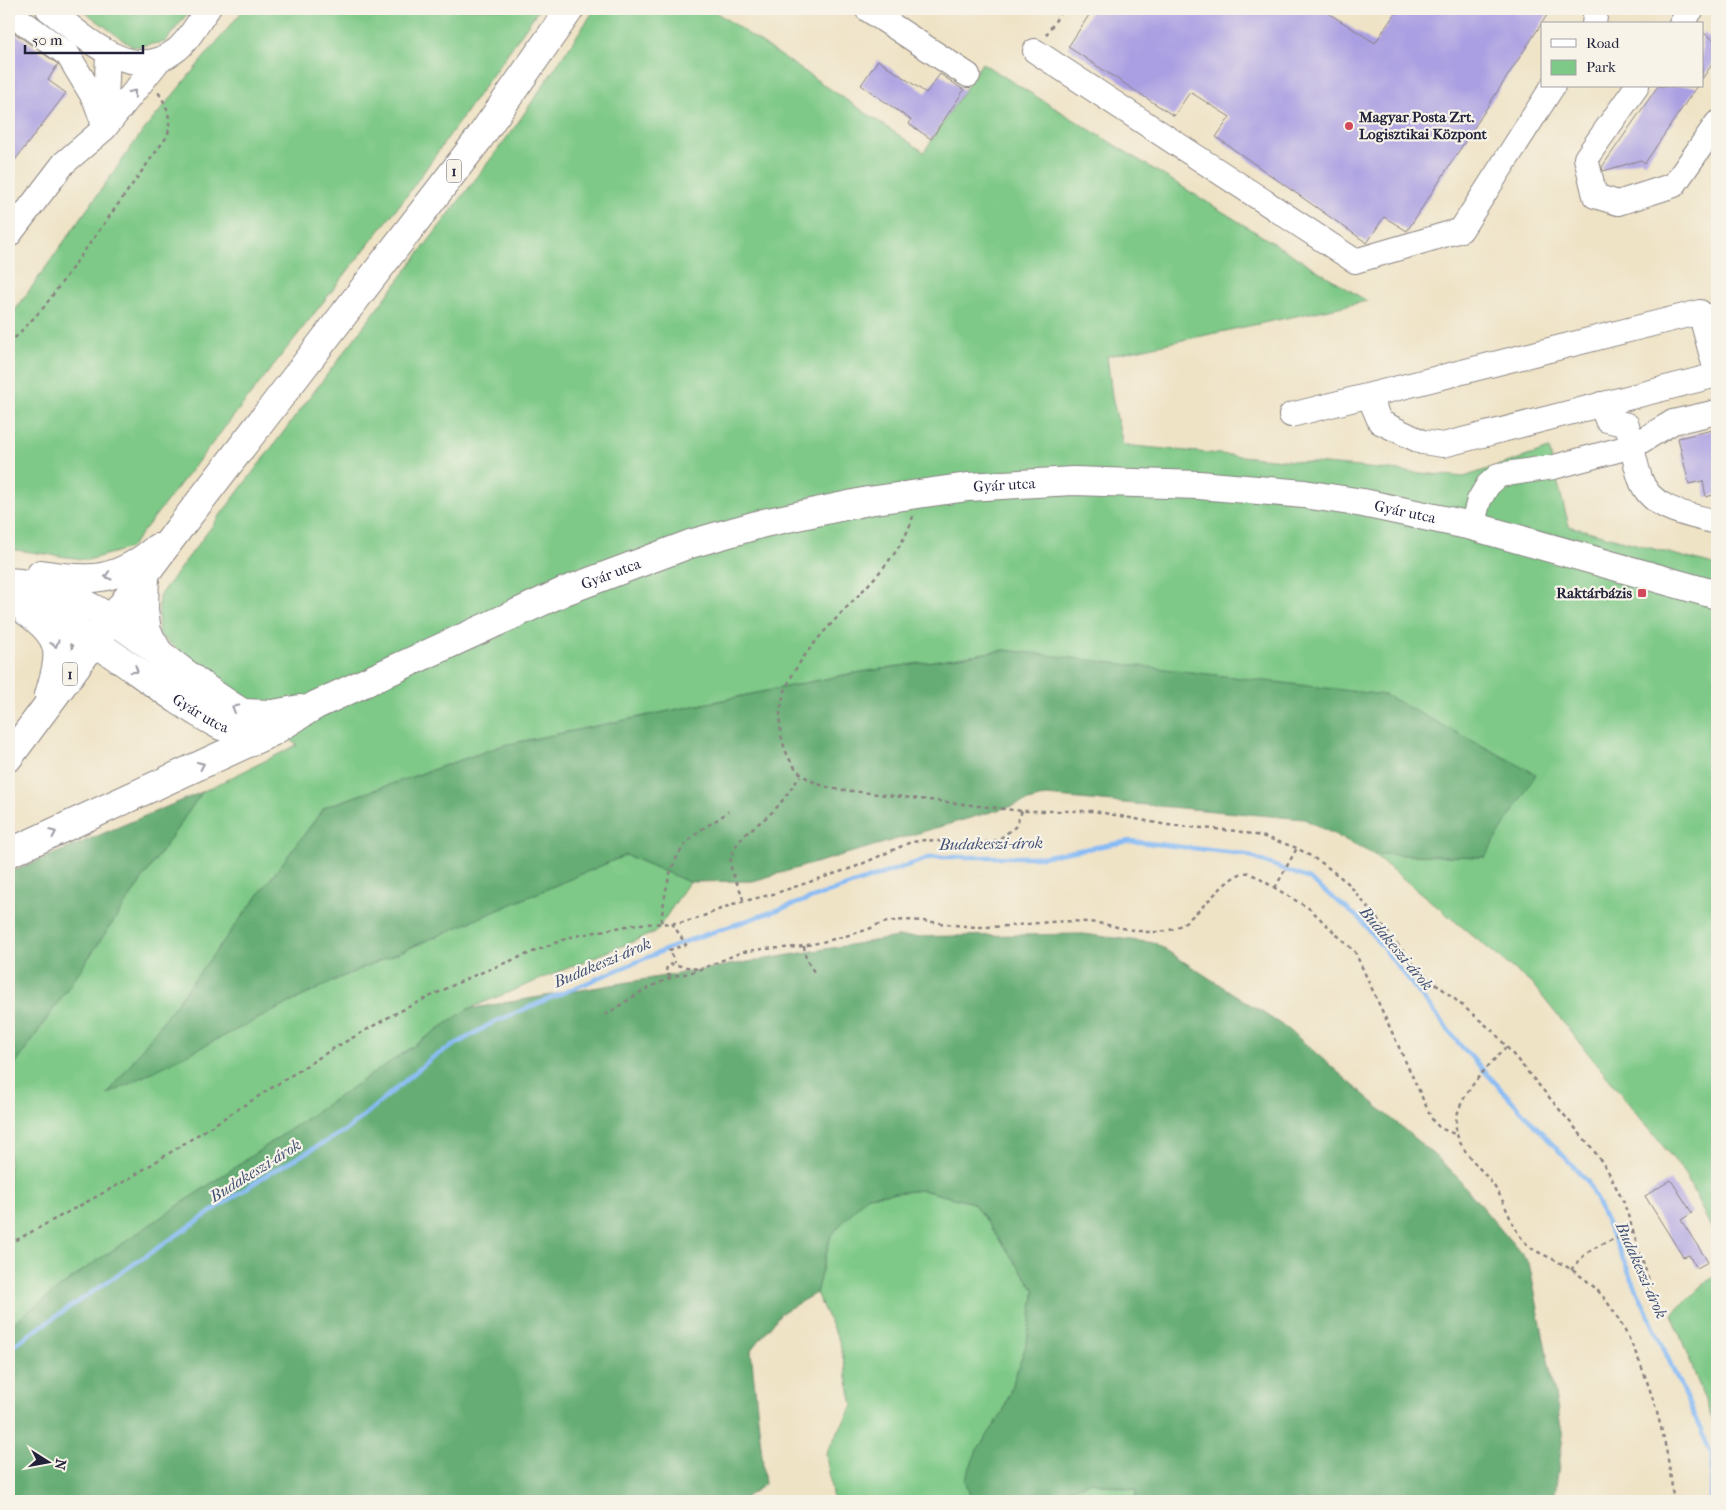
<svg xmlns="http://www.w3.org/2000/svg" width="1726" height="1510" viewBox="0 0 1726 1510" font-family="'IM FELL French Canon',serif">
<rect width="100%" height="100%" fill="#f7f3e8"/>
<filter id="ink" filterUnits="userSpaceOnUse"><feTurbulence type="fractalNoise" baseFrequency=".02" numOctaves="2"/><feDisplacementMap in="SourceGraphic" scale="10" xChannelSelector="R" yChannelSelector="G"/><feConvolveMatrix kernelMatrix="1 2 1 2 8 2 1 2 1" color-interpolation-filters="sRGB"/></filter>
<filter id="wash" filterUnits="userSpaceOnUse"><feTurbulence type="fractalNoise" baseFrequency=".0096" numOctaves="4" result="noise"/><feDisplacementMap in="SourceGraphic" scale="20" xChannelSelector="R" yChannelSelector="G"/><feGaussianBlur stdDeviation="1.12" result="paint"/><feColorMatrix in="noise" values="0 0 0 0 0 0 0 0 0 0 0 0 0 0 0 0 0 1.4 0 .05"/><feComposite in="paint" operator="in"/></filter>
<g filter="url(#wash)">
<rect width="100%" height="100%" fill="#efe3c6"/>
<path fill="#7ec987" stroke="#507661" d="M81 9H191L165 42 133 47Z
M244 9H539L405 198 130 548 88 560 9 549V319L140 135Z
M595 9H711L924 152 982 63 1367 301 1107 356 1112 396 1123 445 1464 477 1549 449 1569 526 1717 566V1240L1684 1172 1533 985 1373 854 1485 857 1005 650 849 674 504 745 325 807 108 1094 335 980 626 855 689 882 656 932 468 1009 82 1271 9 1326V1074L202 792 297 745 158 634 159 596 515 127Z
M922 1190 973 1203 1035 1290 1027 1342 1003 1413 977 1450 971 1498 977 1501H833L826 1453 853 1405 840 1343 816 1293 831 1235 867 1196Z
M1717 1272V1432L1672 1314Z
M1091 1482 1136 1490V1501H1050L1068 1489Z"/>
<path fill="#66ad74" stroke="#446858" d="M1005 650 1385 695 1536 774 1485 857 1373 854 1304 819 1046 796 753 881 689 882 626 855 335 980 107 1095 325 807 504 745 849 674Z
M202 792 9 1074V873Z
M1083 934 1155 943 1288 1029 1451 1170 1529 1263 1563 1436 1554 1501H1136V1490L1091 1482 1068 1489 1050 1501H977L971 1498 965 1480 977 1450 1003 1413 1027 1342 1035 1290 973 1203 922 1190 867 1196 831 1235 816 1293 781 1313 751 1351 765 1484 740 1501H9V1326L82 1271 468 1009 897 937Z"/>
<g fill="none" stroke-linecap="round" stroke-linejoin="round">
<path stroke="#87bbf5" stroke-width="4.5" d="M9 1348 263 1177 348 1129 432 1058 494 1022 684 942 932 857H1041L1130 841 1244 854 1309 879 1360 919 1461 1046 1588 1182 1712 1455 1711 1501"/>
</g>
<g id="blocks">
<path fill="#aa9fe2" d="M1093 9H1322L1375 43 1398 9H1551L1407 231 1384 217 1367 243 1216 137 1230 117 1190 92 1174 116 1068 47Z
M9 29 58 64 48 80 66 93 9 168Z
M1702 32 1717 42V57L1702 79Z
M878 60 926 93 940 74 964 90 931 139 909 124 911 120 861 85Z
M1658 86H1697L1645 163 1641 160 1603 171 1602 167Z
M1717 429V494L1706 497 1703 481 1689 484 1678 438Z
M1671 1180 1692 1213 1681 1220 1708 1262 1697 1268 1689 1255 1683 1257 1645 1196Z"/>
</g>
</g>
<g filter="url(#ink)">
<use href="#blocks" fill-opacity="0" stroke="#888280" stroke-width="1"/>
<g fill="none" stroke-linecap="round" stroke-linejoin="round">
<g stroke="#888280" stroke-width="26">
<path id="minor" d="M48 9C83 35 131 85 175 51 188 42 198 22 208 9
M867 9 968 75
M9 12 68 55 95 100 105 128 64 163 9 235
M1594 24 1596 9
M1681 24 1692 9
M1035 51 1355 261 1461 230 1553 86
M108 53 105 128 157 63
M1637 86 1586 158 1595 196 1618 203 1674 185 1717 123
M1369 396 1380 422 1422 442 1443 445 1717 375
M1601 404 1607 420 1627 425C1632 442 1634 461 1640 478 1650 510 1689 515 1717 522
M1291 415 1700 312 1717 375
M1472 526 1479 500 1488 485 1499 475 1554 467 1633 446 1673 422 1717 412"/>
</g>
<g stroke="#888280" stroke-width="30">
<g id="major">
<path d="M41 574C91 582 117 582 157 548"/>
<path d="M145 575 144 609 147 632 159 653"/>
<path d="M9 582C102 588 167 669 243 713L273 714 300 709"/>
<path id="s1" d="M9 599C89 625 148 687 221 726L244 732H268"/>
<path d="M27 612C65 639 61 654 49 695"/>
<path d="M9 757 177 531 478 140 570 9"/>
<path id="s2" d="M9 853 272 732 316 705 565 591 690 544 764 523 868 501 968 487 1073 481 1199 485 1304 494 1363 503 1472 526 1717 595"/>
</g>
</g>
<path stroke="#888280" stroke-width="2.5" stroke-dasharray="4 4" stroke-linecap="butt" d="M1046 35 1063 9
M9 344 44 307 168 135C171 117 168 107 158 92
M913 516C893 593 751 656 785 749 794 774 810 783 835 789L1022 811H1094L1167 825 1237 831 1265 837 1297 848 1322 863 1348 883 1415 966 1494 1032 1592 1148 1608 1171 1624 1203 1654 1296
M1275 888 1297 848
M743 900C741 888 733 878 731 867 727 839 763 824 777 807 786 797 792 786 801 776
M661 922C666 889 668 857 696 834 706 825 718 821 728 811
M672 923 686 945 669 950 675 963
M804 946 806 959 814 972
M697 969 671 964 667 966 666 972 668 975C682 979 718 962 732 956 755 946 779 950 803 946 824 942 846 936 866 930 872 928 877 924 883 923 914 915 950 927 982 927 1017 927 1052 919 1088 922 1114 924 1144 937 1170 930 1199 922 1227 868 1250 873L1310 909 1355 952 1433 1121 1440 1128 1457 1135
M605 1015 644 990 672 977
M1506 1047C1487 1068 1444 1107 1459 1140 1467 1158 1485 1172 1496 1189 1508 1207 1512 1232 1530 1247 1539 1254 1551 1257 1560 1263 1577 1272 1596 1286 1607 1302 1643 1350 1670 1442 1673 1501
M9 1244 127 1180 331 1050 396 1013 468 978 570 937 637 924 680 923 696 919 733 904 773 894 855 867 911 842 926 840 975 844 998 840 1015 827 1022 811
M1571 1270C1589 1245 1608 1242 1634 1232"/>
<use href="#minor" stroke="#fff" stroke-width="24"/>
<use href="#major" stroke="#fff" stroke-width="28"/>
</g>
<defs><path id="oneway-chevron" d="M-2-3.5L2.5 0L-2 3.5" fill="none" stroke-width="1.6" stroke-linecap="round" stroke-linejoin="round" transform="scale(1.25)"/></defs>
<g stroke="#9c9ca7">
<use href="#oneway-chevron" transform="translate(133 93) rotate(-51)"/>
<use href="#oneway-chevron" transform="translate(108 576) rotate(164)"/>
<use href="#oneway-chevron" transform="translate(55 644) rotate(74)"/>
<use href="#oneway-chevron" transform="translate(135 670) rotate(34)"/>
<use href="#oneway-chevron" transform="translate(235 708) rotate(-150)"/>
<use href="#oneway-chevron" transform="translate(201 765) rotate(-25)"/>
<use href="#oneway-chevron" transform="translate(53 833) rotate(-25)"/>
</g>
</g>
<g fill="#d1495b" stroke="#f7f3e8" stroke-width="2">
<circle cx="1349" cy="126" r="5"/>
<rect x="1637" y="588" width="10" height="10" rx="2.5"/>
</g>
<g text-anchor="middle" stroke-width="4.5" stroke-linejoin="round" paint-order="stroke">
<g fill="#f7f3e8" stroke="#62616f" stroke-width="1">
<rect x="446.5" y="159.5" width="15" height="23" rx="4"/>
<rect x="62.5" y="662.5" width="15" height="23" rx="4"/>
</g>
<g font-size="14" font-weight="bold" fill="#22223b">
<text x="454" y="176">1</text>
<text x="70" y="679">1</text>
</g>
<g font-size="15" font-weight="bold" fill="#22223b" stroke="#f7f3e8" text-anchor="start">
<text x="1359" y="122">Magyar Posta Zrt.<tspan x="1359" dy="17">Logisztikai Központ</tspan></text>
<text x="1632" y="598" text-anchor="end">Raktárbázis</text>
</g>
<g font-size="15" fill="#22223b" stroke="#f7f3e8">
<text dy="5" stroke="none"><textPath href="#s2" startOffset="1069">Gyár utca</textPath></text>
<text dy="5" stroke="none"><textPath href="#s2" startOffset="1472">Gyár utca</textPath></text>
<text dy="5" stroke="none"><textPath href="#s2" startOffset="664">Gyár utca</textPath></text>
<text dy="5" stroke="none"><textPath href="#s1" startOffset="224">Gyár utca</textPath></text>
</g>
<g font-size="16" font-style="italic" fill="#405073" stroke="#f7f3e8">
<text transform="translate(991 843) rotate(-1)" y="6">Budakeszi-árok</text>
<text transform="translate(1397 948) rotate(50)" y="6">Budakeszi-árok</text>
<text transform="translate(602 962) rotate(-23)" y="6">Budakeszi-árok</text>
<text transform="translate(255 1170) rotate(-32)" y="6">Budakeszi-árok</text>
<text transform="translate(1642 1270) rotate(66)" y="6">Budakeszi-árok</text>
</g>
</g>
<rect width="1726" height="1510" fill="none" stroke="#f7f3e8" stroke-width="30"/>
<rect x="1541" y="22" width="162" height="65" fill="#f7f3e8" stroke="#a29fa3"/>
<rect x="1551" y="39" width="25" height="8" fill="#ffffff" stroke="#a29fa3"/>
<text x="1586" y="48" font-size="15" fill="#22223b">Road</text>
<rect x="1551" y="60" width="25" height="15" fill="#7ec987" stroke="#a29fa3"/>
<text x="1586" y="72" font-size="15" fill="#22223b">Park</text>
<g transform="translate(48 1462) rotate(101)" stroke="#f7f3e8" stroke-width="4" paint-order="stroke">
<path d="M0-4L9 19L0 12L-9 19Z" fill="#22223b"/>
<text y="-8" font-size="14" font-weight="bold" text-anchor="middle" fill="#22223b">N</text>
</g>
<path d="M25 45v8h118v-8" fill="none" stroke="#22223b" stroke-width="2.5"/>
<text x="32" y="45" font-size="15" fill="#22223b" stroke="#f7f3e8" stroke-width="4" paint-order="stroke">50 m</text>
</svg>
